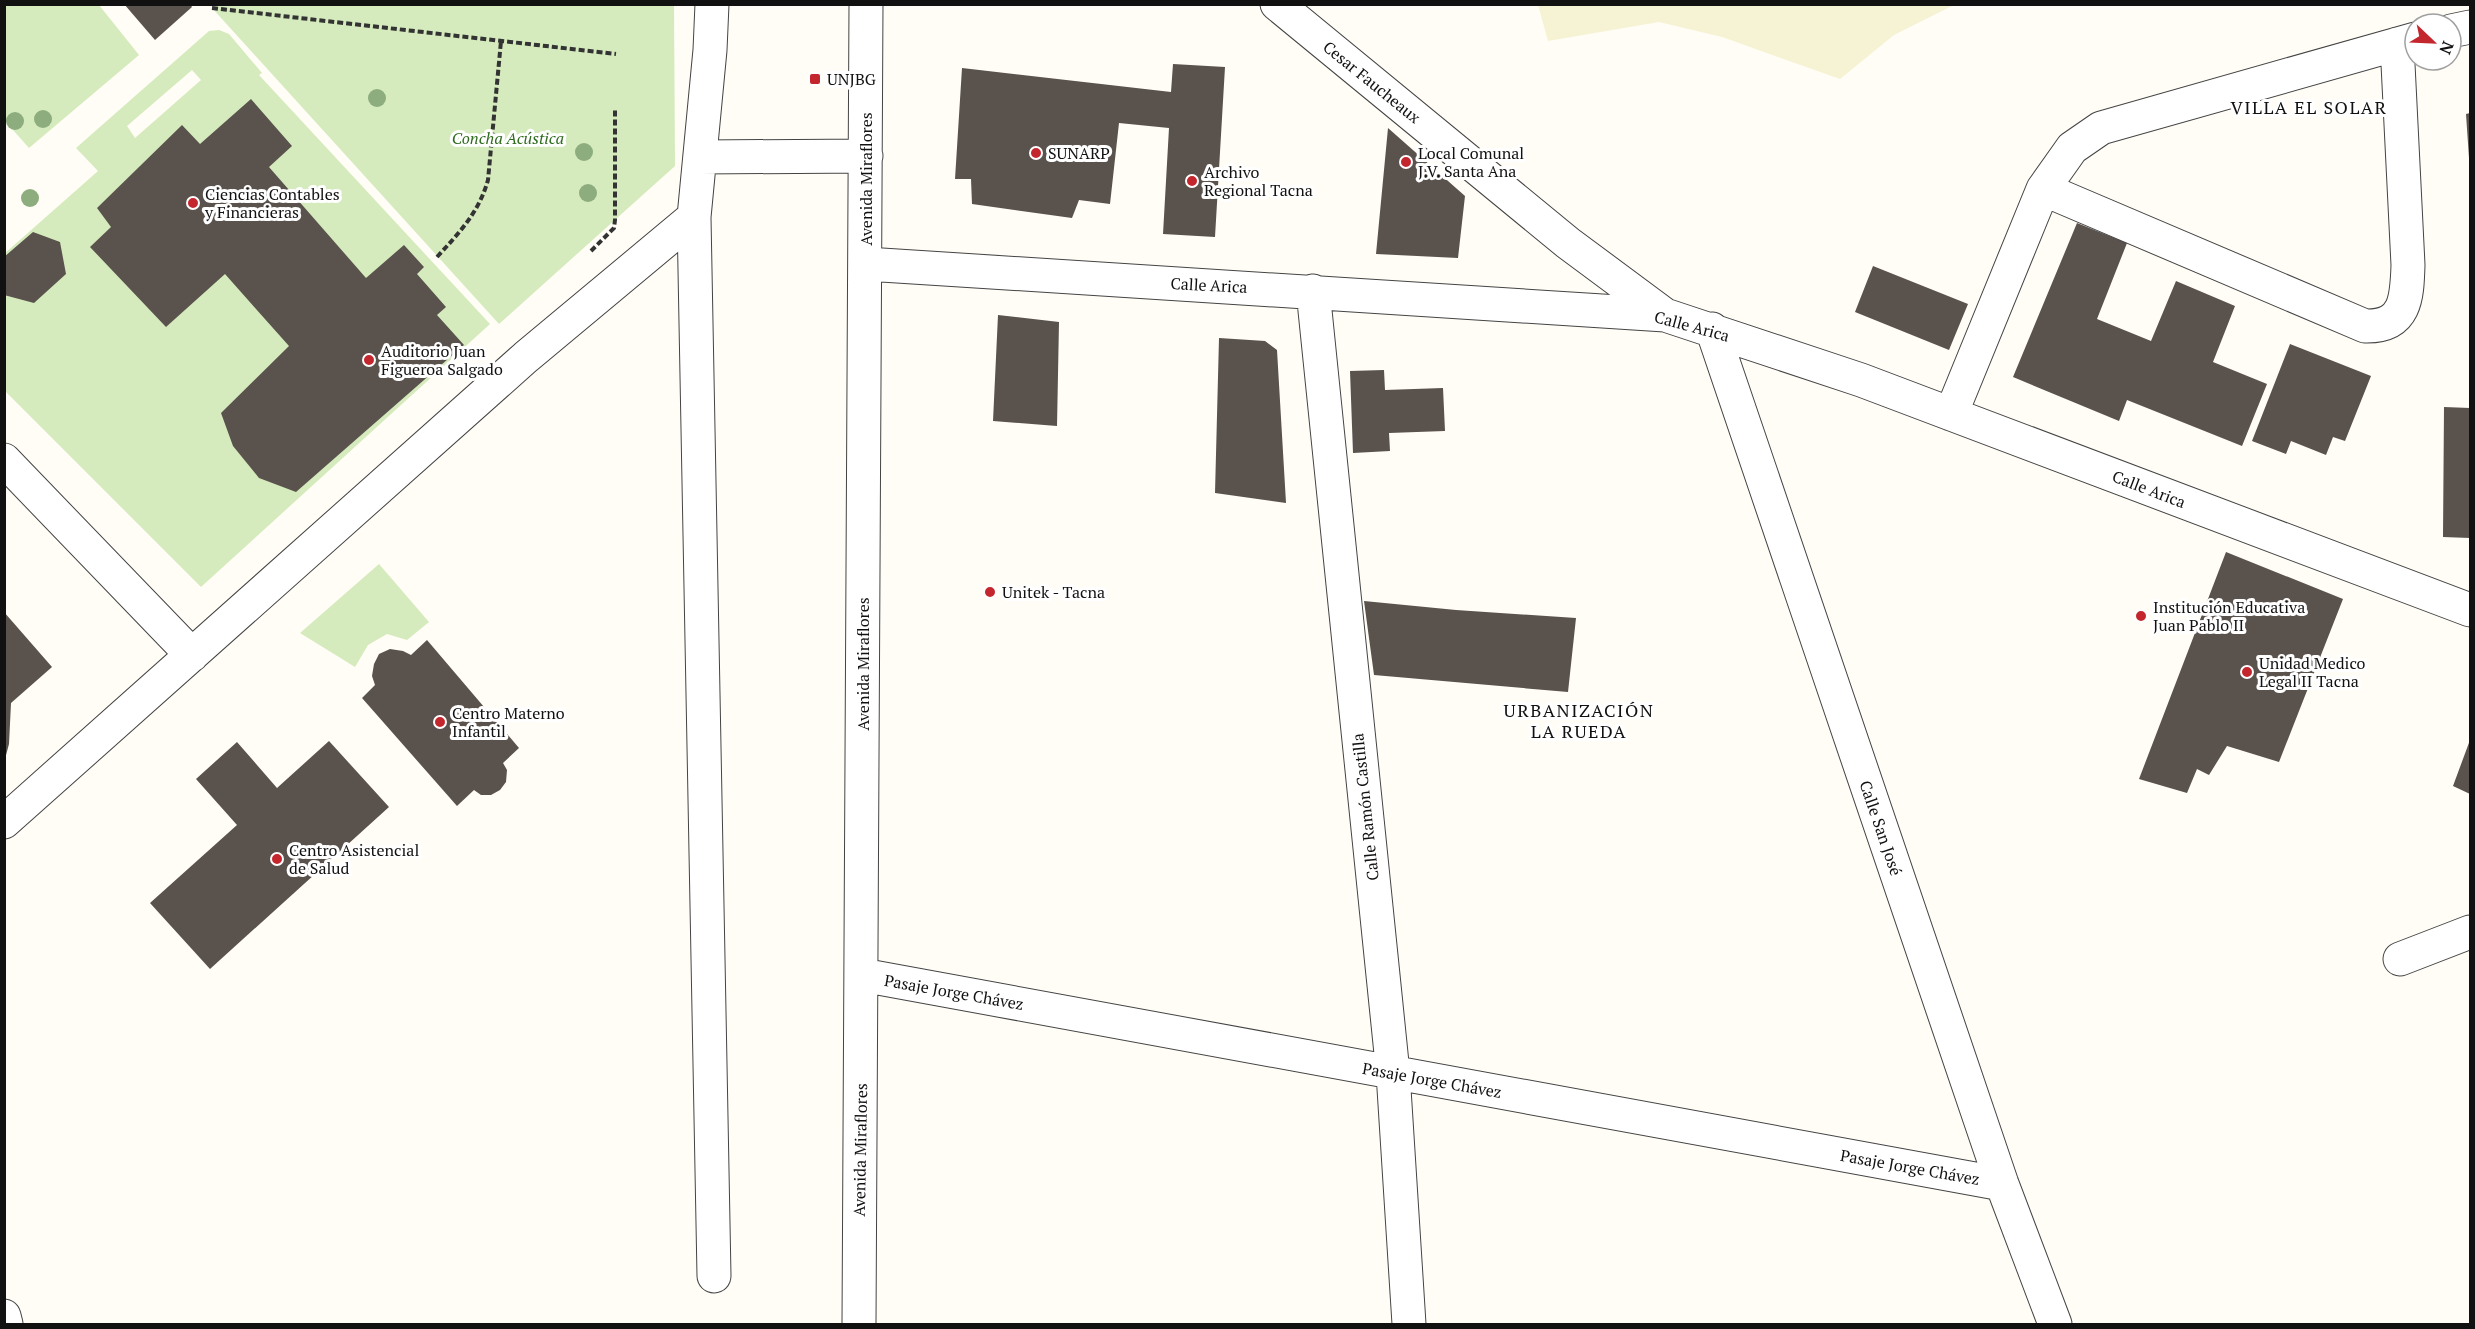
<svg xmlns="http://www.w3.org/2000/svg" width="2475" height="1329" viewBox="0 0 2475 1329" font-family="'PT Serif',serif">
<rect width="100%" height="100%" fill="#fffdf5"/>
<path fill="#f6f3d4" d="M1538 5V4L1954 5 1894 35 1840 79 1722 37 1659 22 1548 41Z"/>
<path fill="#d5ebbd" fill-rule="evenodd" d="M217 4 674 5 675 166 499 324 212 8Z
M4 5H99L139 55 29 148 5 121Z
M219 30 229 34 262 73 259 75 490 324 201 587 5 391 4 254 98 171 76 148 209 31ZM192 70 201 80 135 138 127 126Z
M379 564 429 622 407 640 387 634 368 645 355 667 300 633Z"/>
<path fill="#5a524d" d="M124 4H190L192 7 155 40Z
M1173 64 1225 67 1215 237 1163 234 1169 128 1119 123 1110 204 1079 200 1072 218 972 204 971 179H955L962 68 1171 92Z
M251 99 292 146 269 167 366 278 404 245 424 267 417 274 446 307 437 315 464 345 296 492 259 478 233 446 221 413 289 346 225 274 166 327 90 247 111 227 97 208 182 125 200 144Z
M2470 113V158H2469L2466 114Z
M1388 128 1465 196 1458 258 1376 254Z
M2077 223 2127 243 2097 319 2151 341 2176 281 2235 306 2213 362 2267 384 2242 446 2127 400 2119 421 2013 377Z
M33 232 60 242 66 274 34 303 4 295V257Z
M1873 266 1968 304 1949 350 1855 312Z
M998 315 1059 322 1057 426 993 421Z
M1219 338 1265 341 1277 350 1286 503 1215 493Z
M2290 344 2371 376 2345 441 2333 437 2326 455 2291 441 2286 454 2252 441Z
M1384 370 1385 390 1443 388 1445 431 1389 433 1390 451 1353 453 1350 371Z
M2444 407 2470 408V538L2443 537Z
M2226 552 2343 599 2279 762 2227 746 2209 775 2197 769 2187 793 2139 779Z
M1364 601 1456 610 1576 618 1568 692 1374 675Z
M4 612 52 667 11 703 9 744 5 759Z
M427 640 519 748 503 763 507 770 506 782 500 790 491 795H481L474 790 457 806 362 698 375 685 372 676 374 664 379 654 390 649 403 651 411 655Z
M2470 740V794L2453 786Z
M329 741 389 807 210 969 150 903 237 825 196 779 237 742 277 788Z"/>
<g fill="none" stroke-linecap="round" stroke-linejoin="round">
<g stroke="#444" stroke-width="35">
<path id="minor" d="M712 4 710 50 694 217 714 1276
M1277 4 1568 243 1665 315
M2451 31 2470 27
M700 157 866 156
M2043 189 2365 326C2406 327 2407 298 2408 265L2397 44
M866 264 1665 315 1861 380 2470 610
M1313 291 1393 1073 1409 1324
M1712 329 2002 1184 2055 1324
M1951 414 2043 189 2072 148 2101 128 2415 39
M4 460 192 655
M4 822 526 357 694 217
M2400 959 2470 932
M862 975 2002 1184
M4 1316 6 1324
M859 1324 866 4"/>
</g>
<path stroke="#333" stroke-width="4" stroke-dasharray="6 3" stroke-linecap="butt" d="M212 8 616 54
M591 251 614 228 615 220V109
M437 257C460 232 479 212 488 180L501 41"/>
<use href="#minor" stroke="#fff" stroke-width="33"/>
</g>
<g fill="#8dad7f">
<circle cx="377" cy="98" r="9"/>
<circle cx="43" cy="119" r="9"/>
<circle cx="15" cy="121" r="9"/>
<circle cx="584" cy="152" r="9"/>
<circle cx="588" cy="193" r="9"/>
<circle cx="30" cy="198" r="9"/>
</g>
<g fill="#c4262e" stroke="#fff" stroke-width="2">
<rect x="809" y="73" width="12" height="12" rx="3"/>
<circle cx="1036" cy="153" r="6"/>
<circle cx="1406" cy="162" r="6"/>
<circle cx="1192" cy="181" r="6"/>
<circle cx="193" cy="203" r="6"/>
<circle cx="369" cy="360" r="6"/>
<circle cx="990" cy="592" r="6"/>
<circle cx="2141" cy="616" r="6"/>
<circle cx="2247" cy="672" r="6"/>
<circle cx="440" cy="722" r="6"/>
<circle cx="277" cy="859" r="6"/>
</g>
<g text-anchor="middle" stroke-width="6" stroke-linejoin="round" paint-order="stroke">
<g font-size="16" fill="#111" stroke="#fff" text-anchor="start">
<text x="827" y="85">UNJBG</text>
<text x="1048" y="159">SUNARP</text>
<text x="1418" y="159">Local Comunal<tspan x="1418" dy="18">J.V. Santa Ana</tspan></text>
<text x="1204" y="178">Archivo<tspan x="1204" dy="18">Regional Tacna</tspan></text>
<text x="205" y="200">Ciencias Contables<tspan x="205" dy="18">y Financieras</tspan></text>
<text x="381" y="357">Auditorio Juan<tspan x="381" dy="18">Figueroa Salgado</tspan></text>
<text x="1002" y="598">Unitek - Tacna</text>
<text x="2153" y="613">Institución Educativa<tspan x="2153" dy="18">Juan Pablo II</tspan></text>
<text x="2259" y="669">Unidad Medico<tspan x="2259" dy="18">Legal II Tacna</tspan></text>
<text x="452" y="719">Centro Materno<tspan x="452" dy="18">Infantil</tspan></text>
<text x="289" y="856">Centro Asistencial<tspan x="289" dy="18">de Salud</tspan></text>
</g>
<g font-size="16" fill="#111" stroke="#fff">
<text transform="translate(1372 82) rotate(39)" y="6">Cesar Faucheaux</text>
<text transform="translate(866 179) rotate(-90)" y="6">Avenida Miraflores</text>
<text transform="translate(1209 285) rotate(3)" y="6">Calle Arica</text>
<text transform="translate(1692 326) rotate(15)" y="6">Calle Arica</text>
<text transform="translate(2149 489) rotate(21)" y="6">Calle Arica</text>
<text transform="translate(863 664) rotate(-90)" y="6">Avenida Miraflores</text>
<text transform="translate(1365 807) rotate(-96)" y="6">Calle Ramón Castilla</text>
<text transform="translate(1881 828) rotate(71)" y="6">Calle San José</text>
<text transform="translate(954 992) rotate(10)" y="6">Pasaje Jorge Chávez</text>
<text transform="translate(1432 1080) rotate(10)" y="6">Pasaje Jorge Chávez</text>
<text transform="translate(860 1150) rotate(-89)" y="6">Avenida Miraflores</text>
<text transform="translate(1910 1167) rotate(10)" y="6">Pasaje Jorge Chávez</text>
</g>
<g font-size="16" font-style="italic" fill="#2f6b1f" stroke="#fff">
<text x="508" y="144">Concha Acústica</text>
</g>
<g font-size="18" letter-spacing="1.5" fill="#111" stroke="#fff">
<text x="2309" y="114">VILLA EL SOLAR</text>
<text x="1579" y="717">URBANIZACIÓN<tspan x="1579" dy="21">LA RUEDA</tspan></text>
</g>
</g>
<rect width="2475" height="1329" fill="none" stroke="#111111" stroke-width="12"/>
<g transform="translate(2433 42) rotate(113)"><circle r="28" fill="#ffffff" stroke="#a0a0a0" stroke-width="1.5"/>
<path d="M0-4.5L10 22L0 15L-10 22Z" fill="#c4262e"/>
<text y="-9" font-size="16" font-weight="bold" text-anchor="middle" fill="#111111">N</text>
</g>
</svg>
